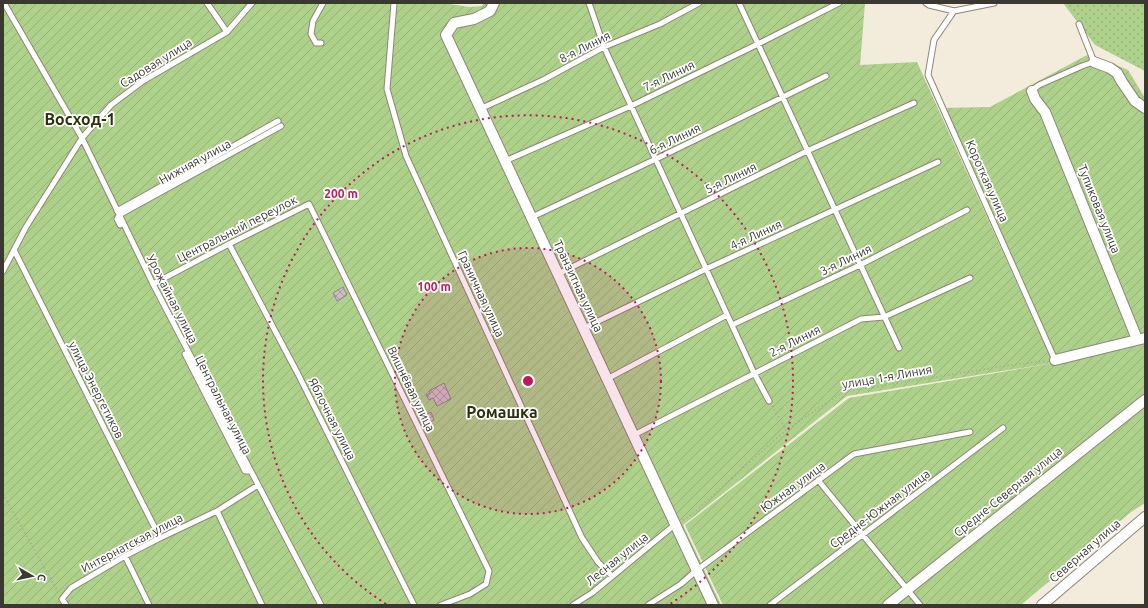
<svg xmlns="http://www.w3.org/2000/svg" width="1148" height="608" viewBox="0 0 1148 608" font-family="Ubuntu,sans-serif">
<defs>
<pattern id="grass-dots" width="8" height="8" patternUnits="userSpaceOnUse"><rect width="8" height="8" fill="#add08b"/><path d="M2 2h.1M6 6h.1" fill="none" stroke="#96b378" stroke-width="1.8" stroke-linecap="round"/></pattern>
<pattern id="garden-furrows" width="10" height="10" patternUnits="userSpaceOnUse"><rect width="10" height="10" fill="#add08b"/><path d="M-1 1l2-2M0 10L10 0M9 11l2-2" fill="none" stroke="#96b378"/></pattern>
<pattern id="building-cross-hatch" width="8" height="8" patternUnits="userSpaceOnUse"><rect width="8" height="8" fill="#cebcc2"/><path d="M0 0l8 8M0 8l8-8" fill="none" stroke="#a89a9e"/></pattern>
</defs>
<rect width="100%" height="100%" fill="#f3ebdb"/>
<path fill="url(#grass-dots)" d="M1063 3H1145V71L1095 45Z"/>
<path fill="url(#garden-furrows)" d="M3 3H444L469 7 482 6 484 3H865L860 65 917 62 1053 363 847 396 683 525 721 605H3Z
M1089 54 1128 70 1145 98V503L1131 512 1021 605H723L685 525 849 398 1054 363 940 108 990 107Z"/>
<path fill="url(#building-cross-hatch)" stroke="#948288" d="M343 287 347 295 337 301 333 293Z
M444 383 451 399 437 406 433 398 429 400 426 395 430 393 429 391Z
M431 412 434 420 426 424 423 416Z"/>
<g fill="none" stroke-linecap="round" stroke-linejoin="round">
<g stroke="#8d8677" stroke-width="7">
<path id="service" d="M4 3 82 138 153 284 321 605
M207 3 227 32
M394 3 387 89 406 156 582 538 598 562 612 576
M589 3 604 47 754 373 769 401
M739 3 899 348
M926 3 929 5 954 11 994 3
M954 11 934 40 928 75 1055 360
M321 43H316L311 34 313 21 323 3
M1032 91 1035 88 1039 85 1082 66 1094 62 1079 24
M480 109 543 80 604 47 660 24 699 3
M505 161 631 106 758 44 839 3
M117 211 278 121
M532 217 656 159 826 76
M120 225 117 219 119 215 281 126
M229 244 298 374 414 605
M14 250 160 538
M3 271 26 227 82 138 111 105 143 81 227 32 252 3
M558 274 807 151 914 103
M153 284 229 244 309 204 489 571 486 584 470 594 441 605
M732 325 860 265 967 210
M584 328 706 269 938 162
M185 354 245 471H251
M607 379 727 315
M634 435 861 319 884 317 970 278
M818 480 920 605
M217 511 262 605
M125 556 149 605
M66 605 62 599 71 588 125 556 160 538 217 511 258 485
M573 605 592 593 672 527
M648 605 681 584 697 570 854 454 970 432
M770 605 1003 428"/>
</g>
<g stroke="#8d8677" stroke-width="12">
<path id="minor" d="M494 3 490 11 474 19 454 23 446 35 713 605
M1094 62 1110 68 1117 73 1122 82 1135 101 1145 108
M1032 91 1035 99 1045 112 1137 339
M1055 360 1145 338
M888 605 1145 400
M1042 605 1145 517"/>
</g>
<path stroke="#a8a296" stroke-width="1.5" stroke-dasharray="1 3" stroke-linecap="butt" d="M772 406 786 430
M3 494 58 592
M683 520 691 515 786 430 843 392 997 367 1045 361"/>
<use href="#service" stroke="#fff" stroke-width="5"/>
<use href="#minor" stroke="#fff" stroke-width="10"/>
</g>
<circle cx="528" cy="381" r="133" fill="#c2185b" fill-opacity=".12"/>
<g fill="none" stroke="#c2185b" stroke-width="2" stroke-dasharray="2 4">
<circle cx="528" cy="381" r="133"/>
<path d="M386 604A265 265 0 1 1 670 604"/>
</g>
<g text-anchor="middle" stroke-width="3.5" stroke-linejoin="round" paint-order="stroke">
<g font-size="12" fill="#3b3832" stroke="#fff">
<text transform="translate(585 47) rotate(-27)" y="4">8-я Линия</text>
<text transform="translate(156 63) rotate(-32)" y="4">Садовая улица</text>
<text transform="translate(669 76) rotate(-26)" y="4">7-я Линия</text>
<text transform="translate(675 139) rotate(-26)" y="4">6-я Линия</text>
<text transform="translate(195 162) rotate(-29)" y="4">Нижняя улица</text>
<text transform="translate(731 178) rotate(-26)" y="4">5-я Линия</text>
<text transform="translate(987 181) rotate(66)" y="4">Короткая улица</text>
<text transform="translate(1099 209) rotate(68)" y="4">Тупиковая улица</text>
<text transform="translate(237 229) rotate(-27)" y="4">Центральный переулок</text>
<text transform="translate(756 235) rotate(-25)" y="4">4-я Линия</text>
<text transform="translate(846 260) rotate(-26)" y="4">3-я Линия</text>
<text transform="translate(578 286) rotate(65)" y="4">Транзитная улица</text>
<text transform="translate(481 294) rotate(65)" y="4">Граничная улица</text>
<text transform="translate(172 299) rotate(63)" y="4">Урожайная улица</text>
<text transform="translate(795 341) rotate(-27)" y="4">2-я Линия</text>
<text transform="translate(887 377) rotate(-10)" y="4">улица 1-я Линия</text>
<text transform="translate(411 389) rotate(64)" y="4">Вишнёвая улица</text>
<text transform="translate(96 390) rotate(63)" y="4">улица Энергетиков</text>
<text transform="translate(223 405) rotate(63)" y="4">Центральная улица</text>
<text transform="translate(332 419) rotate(63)" y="4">Яблочная улица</text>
<text transform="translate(793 487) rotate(-36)" y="4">Южная улица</text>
<text transform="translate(1008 492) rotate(-39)" y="4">Средне-Северная улица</text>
<text transform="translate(880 509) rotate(-37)" y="4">Средне-Южная улица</text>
<text transform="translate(132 543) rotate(-28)" y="4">Интернатская улица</text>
<text transform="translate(1085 551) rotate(-41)" y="4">Северная улица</text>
<text transform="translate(617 559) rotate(-39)" y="4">Лесная улица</text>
</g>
<g font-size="16" font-weight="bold" fill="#2a3008" stroke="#fff">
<text x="80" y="125">Восход-1</text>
<text x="502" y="418">Ромашка</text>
</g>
</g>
<circle cx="528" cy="381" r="6" fill="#c2185b" stroke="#fff" stroke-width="2"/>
<g font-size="12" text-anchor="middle" font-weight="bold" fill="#c2185b" stroke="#fff" stroke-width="3.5" stroke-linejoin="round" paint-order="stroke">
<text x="341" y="198">200 m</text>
<text x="434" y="291">100 m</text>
</g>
<rect width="1148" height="608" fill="none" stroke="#3b3832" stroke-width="8"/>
<g transform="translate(32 576) rotate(99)" stroke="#ffffff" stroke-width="3" paint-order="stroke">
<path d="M0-3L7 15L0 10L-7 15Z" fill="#3b3832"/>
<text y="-6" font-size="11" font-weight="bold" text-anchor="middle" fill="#3b3832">С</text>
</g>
</svg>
